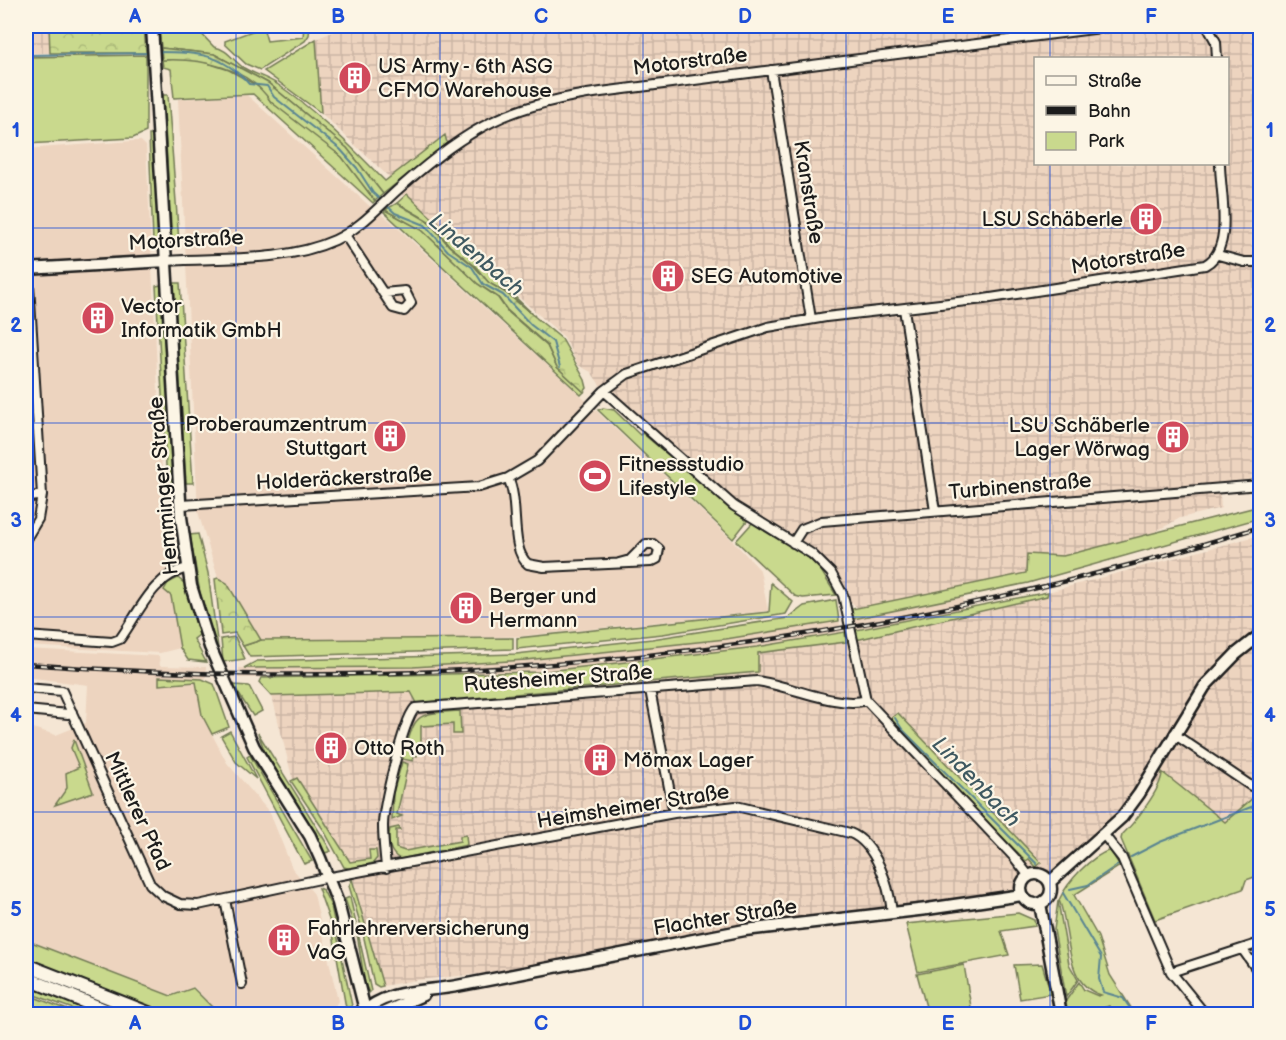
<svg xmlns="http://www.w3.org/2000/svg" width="1286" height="1040" viewBox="0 0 1286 1040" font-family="'Balsamiq Sans',sans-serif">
<defs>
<pattern id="industrial-grid" width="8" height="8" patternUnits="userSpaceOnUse" patternTransform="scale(1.5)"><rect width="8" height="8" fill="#edd4bf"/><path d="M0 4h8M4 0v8" fill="none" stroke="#cbb5a4"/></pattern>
<pattern id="forest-crowns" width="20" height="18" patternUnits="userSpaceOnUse" patternTransform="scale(1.5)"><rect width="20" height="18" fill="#c9d98d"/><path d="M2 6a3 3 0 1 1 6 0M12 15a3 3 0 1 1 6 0" fill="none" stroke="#acba79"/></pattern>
</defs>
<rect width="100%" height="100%" fill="#f5e6d4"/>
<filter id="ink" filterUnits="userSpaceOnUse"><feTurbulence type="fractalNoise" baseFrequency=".0167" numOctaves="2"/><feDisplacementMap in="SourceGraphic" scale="12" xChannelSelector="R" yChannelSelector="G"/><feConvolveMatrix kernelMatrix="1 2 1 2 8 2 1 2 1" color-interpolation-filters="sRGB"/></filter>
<g filter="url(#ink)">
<path fill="#edd4bf" d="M247 95 375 211 387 218 584 399 733 541 760 570 768 611 523 636 398 641 261 640 227 583 218 578 198 512 178 99Z
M133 141H141L146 146 163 492 169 563 164 590 171 596 180 648 160 653 26 646V149Z
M963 597 962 609 856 630 853 619Z
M839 621 842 633 757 647 539 672 238 678 239 668 413 667 789 628Z
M26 649 159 656 160 666 206 667V678L202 679 159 677 196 682 202 715 227 763 270 813 292 868 314 894 338 1001 330 1014H219L194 987 170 995 26 939V726L56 735 86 723 88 685 26 677Z"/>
<path fill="url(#industrial-grid)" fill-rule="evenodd" d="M26 26H49L50 53H26Z
M346 26H1260V478L1219 483 1221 508 1180 518 1153 533 1063 556 1027 555 1026 573 858 608 843 595 838 585 791 534 753 518 604 391 591 372 578 365 564 337 397 190 390 178 321 113 316 39ZM1036 58H1228V164H1036Z
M1260 535V796L1254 797 1225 822 1161 781 1130 801 1048 874H1027L1018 883 1015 894 745 930 556 967 416 980 383 986 353 879 292 777 272 696 411 692 417 703 758 673 757 653 852 641 1047 596 1048 592Z"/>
<path fill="#c9d98d" stroke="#727a54" stroke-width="1.5" d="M159 26H194L214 47C228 49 233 61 244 68 254 74 266 77 277 84 317 111 351 147 385 181L445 135 447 143 383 194 347 148 268 83 214 54 161 48Z
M304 26H310L309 35 305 41 260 70 246 64 225 44V41L263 27 267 41 303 37Z
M316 39 321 113 264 71Z
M146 55V132L133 138 26 144V57Z
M192 58 229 70 263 89 271 102 295 118 342 157 375 201 373 203 253 94 174 98 171 69 163 67 162 60Z
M163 95H168L179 242H172Z
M149 135H154L159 242H153Z
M407 194 535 316 506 292 489 283 475 266 450 246 429 221 397 203Z
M385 210 422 230 478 284 498 298 507 311 547 346 557 367 584 392 581 395 384 212Z
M174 283H180L193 483H186Z
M161 285 173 483H167L156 286Z
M603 408 614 410 640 435 642 433 747 521 733 539 598 410Z
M1260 506V518L1028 583 853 619 852 609 1026 573 1027 554 1063 556Z
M754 521 817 564 836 595 803 598 795 596 736 541Z
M198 534 208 573 219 655 200 593 190 535Z
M178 578 185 584 199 635 194 639 206 662 188 660 180 648 171 596 164 590 168 583Z
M771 583 793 602 786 614 663 634 517 649V638L769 612Z
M1048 592 1047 596 856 640V630Z
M836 600 839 621 726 639 526 660 413 667 244 668 257 661 516 654 652 639 788 618 804 606Z
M845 632 846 642 758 653V672L417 703 411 692 272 696 259 682 261 678 539 672 757 647Z
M513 638V649L250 657 243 646 261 640Z
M159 677 202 679 214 684 229 727 212 734 202 715 196 682 159 685Z
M233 685 249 686 262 711 253 716Z
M460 711 461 734H453V724L421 726V746L417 747V756H414L413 761 402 759C417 714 411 714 460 711Z
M898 713 1041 863 1036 867 1029 859 1026 861 892 724 891 718Z
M230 731 256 779 236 762 221 736Z
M258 733 324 839 331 851 325 853 266 755Z
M74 740 93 792 55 805 67 788 66 773 79 767 71 748Z
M250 755 312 861 304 864 247 757Z
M402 762 408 764 397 814 402 816 392 820 393 793Z
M1162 772 1225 822 1254 797 1260 796V875L1246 880 1243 889 1155 920 1121 839 1122 835C1134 823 1162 789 1162 772Z
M297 778 350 862 370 859 369 850H376L377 858 373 863 351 869 344 867 323 829 291 781Z
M399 827 400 830H396V848L405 851 460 841V836L466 835 467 845 400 859C389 853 387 840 390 829Z
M1110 850 1120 866 1074 895 1098 937 1110 975 1135 1014H1124L1123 1011 1112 1013 1109 1006 1085 1014H1068L1065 1002 1079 982 1084 990 1098 996 1101 995C1062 983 1072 931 1059 900 1068 881 1090 857 1110 850Z
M352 879 383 986 379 987 374 984 362 929 349 886Z
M318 888 323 890 331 906 352 1006 346 1008 332 928Z
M350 897 371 991 369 993 365 984 357 934 345 899Z
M1058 901 1069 964 1078 980 1066 997 1054 930Z
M1018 913 1034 920 1035 926 1001 931 1009 955 918 972 906 924Z
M26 940 171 996 193 988 219 1014H162L26 961Z
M1042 964 1051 994 1020 999 1014 965Z
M964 965 971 1007 952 1014H928L917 974Z
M26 983 103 1014H87L26 992Z
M26 994 78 1014H26Z"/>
<path fill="url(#forest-crowns)" stroke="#727a54" stroke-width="1.5" d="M49 26H144L146 53H50Z
M161 48 214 54 268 83 347 148 383 194 375 201 342 157 271 102C249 67 200 58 162 60Z
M397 203 429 222 449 246 474 266 489 283 506 293 562 339 585 380 587 388 584 392 557 367 547 345 507 310 498 297 478 284 422 230 385 210Z
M218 578 227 583 261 640 243 646 235 633 221 635 215 579Z
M235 637 245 659 223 662 221 639Z"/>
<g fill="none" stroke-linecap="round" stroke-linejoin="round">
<path stroke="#598492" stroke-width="2" d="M157 52C196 52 222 53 249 84L267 86 274 97 340 149 357 168 373 193 395 213 425 225 448 251 472 267 483 284 503 295 531 325 553 342 560 367
M26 55 149 53
M895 718 902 729 1037 864
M1131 857 1160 842 1259 804
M1070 889 1088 885 1119 864
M1063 893 1101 957 1099 979 1103 992 1123 998 1134 1014"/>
<g stroke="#1c1c1c" stroke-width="12">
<path id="street" d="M1207 26 1216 42 1217 58
M771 70 811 319
M345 235 393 308 404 311 411 303 405 291 383 293
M1218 255 1244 262H1260
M167 261C221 257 284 263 335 240 361 228 380 205 402 186 470 127 510 104 601 92L1117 26
M904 309 935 511
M604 391 734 506 812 554 831 573 843 595 866 700 1014 857 1029 876
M508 478C520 502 509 549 528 564L544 567 651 562 657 559 659 549 653 544H646L630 560 619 563
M26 498 42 495
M181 505 479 487 508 478 537 461 604 391 627 374 768 327 826 317 984 299 1205 265C1235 249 1220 193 1220 164
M26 539 38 519 42 495 28 268
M793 543 802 529 822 521 1260 485
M26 636 112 642 120 639C139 613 153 575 188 568
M26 688 62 691 150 884 163 896 180 904 198 905 320 879 674 813 736 806 850 833C876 843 889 886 892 912
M650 690 674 813
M26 710 68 714 72 712
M1174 734 1251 786H1260
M1104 835 1122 858 1171 972 1205 1014
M386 868C385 854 383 840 383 826 383 806 403 721 415 708L757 681C788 685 840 709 866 700
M225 900 242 984
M1243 950 1260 974
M1171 972 1260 943"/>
</g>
<g stroke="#1c1c1c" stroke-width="15">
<path id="secondary" d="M152 26 181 517 191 586 210 647 254 747 310 836 320 858 338 903 366 1014
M26 269 167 261
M1021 889a15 15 0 1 1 30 0a15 15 0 1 1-30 0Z
M1050 882 1122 817 1139 794 1205 686 1236 654 1260 635
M1040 904 1061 1014
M361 1014C386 989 425 992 457 986L745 930 927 909 1022 895
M380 1014 423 995"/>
</g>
<g stroke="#1c1c1c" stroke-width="16">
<path id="primary" d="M26 965 151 1014
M26 978 115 1014"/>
</g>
<use href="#street" stroke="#fcf5e5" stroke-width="8"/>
<use href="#secondary" stroke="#fcf5e5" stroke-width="10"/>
<use href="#primary" stroke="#fcf5e5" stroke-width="12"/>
<g stroke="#1c1c1c" stroke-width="4.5">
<path id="rail" d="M26 664C447 697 857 653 1260 527"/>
</g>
<use href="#rail" stroke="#fcf5e5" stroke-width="2" stroke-dasharray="7" stroke-linecap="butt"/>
</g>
</g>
<path fill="none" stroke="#1d4ed8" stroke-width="1.5" stroke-opacity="0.55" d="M236 26V1014M440 26V1014M643 26V1014M846 26V1014M1050 26V58M1050 164V1014M26 228H1260M26 423H1260M26 617H1260M26 812H1260"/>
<defs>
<g id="building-disc" transform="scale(1.725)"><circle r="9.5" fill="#d1495b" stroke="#fcf5e5"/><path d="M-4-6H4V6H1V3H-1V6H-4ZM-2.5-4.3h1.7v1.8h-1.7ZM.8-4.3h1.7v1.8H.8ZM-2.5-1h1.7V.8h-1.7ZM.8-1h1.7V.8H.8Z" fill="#fff"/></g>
<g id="stadium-disc" transform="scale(1.725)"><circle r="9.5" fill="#d1495b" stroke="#fcf5e5"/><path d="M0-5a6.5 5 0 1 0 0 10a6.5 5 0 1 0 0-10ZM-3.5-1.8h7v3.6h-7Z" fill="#fff"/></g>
</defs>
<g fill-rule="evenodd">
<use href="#building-disc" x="355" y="78"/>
<use href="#building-disc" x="1146" y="219"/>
<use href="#building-disc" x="668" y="276"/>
<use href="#building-disc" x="98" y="318"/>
<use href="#building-disc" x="390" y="436"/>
<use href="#building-disc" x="1173" y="437"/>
<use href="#stadium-disc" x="595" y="476"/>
<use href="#building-disc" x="466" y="608"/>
<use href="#building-disc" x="331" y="748"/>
<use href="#building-disc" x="600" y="760"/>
<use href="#building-disc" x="284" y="940"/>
</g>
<g text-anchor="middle" stroke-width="4.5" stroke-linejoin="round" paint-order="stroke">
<g font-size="21" fill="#1c1c1c" stroke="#fcf5e5">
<text transform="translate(690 61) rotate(-7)" y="7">Motorstraße</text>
<text transform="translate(809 192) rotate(81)" y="7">Kranstraße</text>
<text transform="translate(186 240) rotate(-3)" y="7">Motorstraße</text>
<text transform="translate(1128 258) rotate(-9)" y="7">Motorstraße</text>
<text transform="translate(344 478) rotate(-3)" y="7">Holderäckerstraße</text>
<text transform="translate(163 486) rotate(-95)" y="7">Hemminger Straße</text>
<text transform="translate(1020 486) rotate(-5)" y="7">Turbinenstraße</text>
<text transform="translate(558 678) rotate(-4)" y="7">Rutesheimer Straße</text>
<text transform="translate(633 806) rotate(-9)" y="7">Heimsheimer Straße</text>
<text transform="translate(138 811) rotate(65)" y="7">Mittlerer Pfad</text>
<text transform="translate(725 917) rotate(-9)" y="7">Flachter Straße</text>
</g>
<g font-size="21" fill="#1c1c1c" stroke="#fcf5e5" text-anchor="start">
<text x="378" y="73">US Army - 6th ASG<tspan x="378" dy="24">CFMO Warehouse</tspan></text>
<text x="1123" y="226" text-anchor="end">LSU Schäberle</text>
<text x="691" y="283">SEG Automotive</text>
<text x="121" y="313">Vector<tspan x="121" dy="24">Informatik GmbH</tspan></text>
<text x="367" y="431" text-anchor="end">Proberaumzentrum<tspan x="367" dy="24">Stuttgart</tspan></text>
<text x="1150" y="432" text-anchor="end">LSU Schäberle<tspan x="1150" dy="24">Lager Wörwag</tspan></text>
<text x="618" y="471">Fitnessstudio<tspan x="618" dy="24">Lifestyle</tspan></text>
<text x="489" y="603">Berger und<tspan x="489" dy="24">Hermann</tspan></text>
<text x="354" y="755">Otto Roth</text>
<text x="623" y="767">Mömax Lager</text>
<text x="307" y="935">Fahrlehrerversicherung<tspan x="307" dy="24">VaG</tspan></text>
</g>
<g font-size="22" font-style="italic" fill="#3f5961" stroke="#fcf5e5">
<text transform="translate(477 254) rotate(40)" y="8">Lindenbach</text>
<text transform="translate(977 781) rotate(46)" y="8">Lindenbach</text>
</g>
</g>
<rect width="1286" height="1040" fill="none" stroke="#fcf5e5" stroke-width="66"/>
<rect x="1034" y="57" width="195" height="108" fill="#fcf5e5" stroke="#a29e95" stroke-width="1.5"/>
<rect x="1046" y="76" width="30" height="9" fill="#fcf5e5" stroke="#a29e95" stroke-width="1.5"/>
<text x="1088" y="87" font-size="18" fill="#1c1c1c">Straße</text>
<rect x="1046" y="106" width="30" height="9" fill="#1c1c1c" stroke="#a29e95" stroke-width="1.5"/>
<text x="1088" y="117" font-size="18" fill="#1c1c1c">Bahn</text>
<rect x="1046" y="132" width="30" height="18" fill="#c9d98d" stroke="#a29e95" stroke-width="1.5"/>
<text x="1088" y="147" font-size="18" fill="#1c1c1c">Park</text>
<rect x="33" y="33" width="1220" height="974" fill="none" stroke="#1d4ed8" stroke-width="2"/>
<g font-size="20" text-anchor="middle" font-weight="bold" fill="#1d4ed8">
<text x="135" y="23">A</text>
<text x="338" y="23">B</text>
<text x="541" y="23">C</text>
<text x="745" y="23">D</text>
<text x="948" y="23">E</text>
<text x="1151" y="23">F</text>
<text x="16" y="137">1</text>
<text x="1270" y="137">1</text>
<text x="16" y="332">2</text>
<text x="1270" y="332">2</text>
<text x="16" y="527">3</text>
<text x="1270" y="527">3</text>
<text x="16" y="722">4</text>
<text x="1270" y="722">4</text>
<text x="16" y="916">5</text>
<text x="1270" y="916">5</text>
<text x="135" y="1030">A</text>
<text x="338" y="1030">B</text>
<text x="541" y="1030">C</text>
<text x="745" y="1030">D</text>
<text x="948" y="1030">E</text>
<text x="1151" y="1030">F</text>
</g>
</svg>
